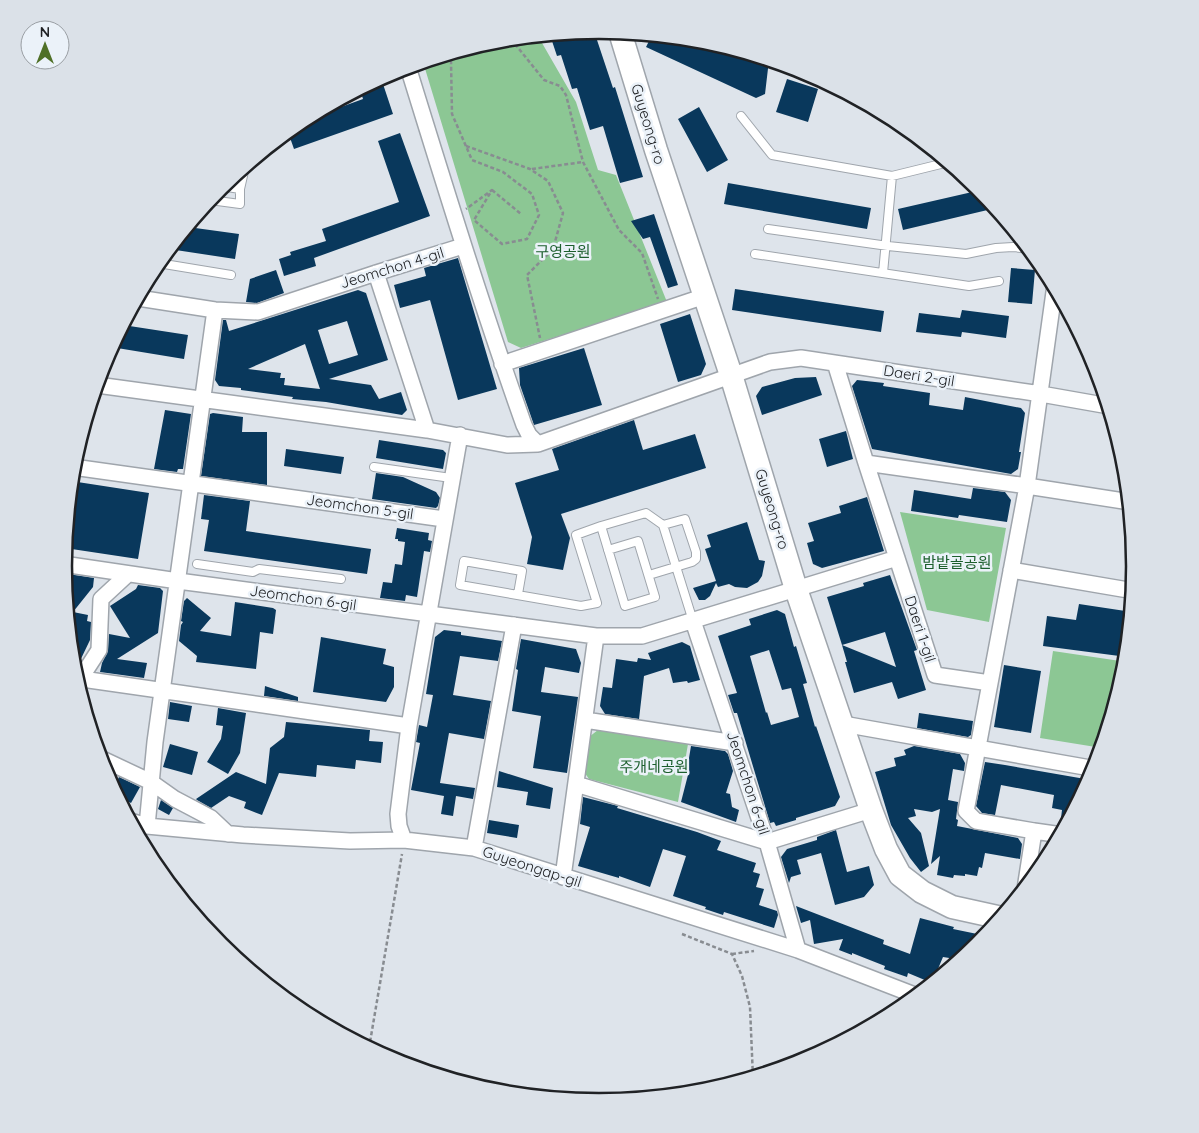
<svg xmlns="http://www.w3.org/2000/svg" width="1199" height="1133" viewBox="0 0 1199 1133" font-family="Quicksand,'Noto Sans KR',sans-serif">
<rect width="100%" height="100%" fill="#dee4eb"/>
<path fill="#8cc794" d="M538 36 576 102 598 170 616 175 667 302 521 348 508 342 423 62 495 40Z
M900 512 1006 528 989 622 927 610Z
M1053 651 1127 662 1126 671 1102 748 1040 738Z
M598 730 688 744 678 802 589 779 582 769 589 737Z"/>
<path fill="#09385c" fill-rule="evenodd" d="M594 31 613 88 615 87 643 177 620 183 603 126 590 130 577 88 572 89 561 55 557 56 550 35Z
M656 36 704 40 769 60 765 94 756 98 646 47 651 37Z
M381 78 393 114 294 149 288 132 300 122 363 99 360 89Z
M787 79 818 89 808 122 776 112Z
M699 107 728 160 707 172 678 119Z
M400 133 430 216 314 258 316 266 284 276 279 259 291 255 290 252 326 241 322 229 399 202 378 141Z
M728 183 871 208 867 229 724 204Z
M981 190 996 208 903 230 898 209Z
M654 214 678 285 668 288 650 237 643 239 631 221Z
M188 227 239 234 235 259 169 249Z
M458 258 497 389 458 400 430 300 400 308 394 285 426 276 424 268Z
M1011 268 1035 270 1032 304 1008 302Z
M276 270 284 293 257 303 246 302 250 279Z
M735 289 884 311 881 332 732 310Z
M358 290 366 293 388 360 329 379 371 385 379 399 401 392 407 410 402 415 326 402 292 399 293 397 241 390V388L219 386 215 380 223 320H226L229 331ZM347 321 358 355 329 364 318 330ZM305 344 320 389 284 385 285 378H280L281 373 248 369Z
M962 310 1009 316 1006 338 962 332 961 337 916 332 919 313 960 318Z
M690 314 706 364 701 375 678 382 660 324Z
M123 325 188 335 184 359 111 347Z
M584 348 602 405 534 425 520 385 519 368Z
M816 377 822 395 762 415 756 396 762 387 795 378Z
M857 380 884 383 883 386 930 393 929 405 963 410 965 397 1021 408 1025 413 1019 452H1021L1018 469 1011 474 872 449 852 386Z
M165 410 191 414 183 469H178L177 472 154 469Z
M213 413 243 417 242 432H267V485L201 476 210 414Z
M634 420 643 450 695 434 706 468 561 514 570 538 563 570 527 564 532 537 515 483 559 470 552 449Z
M846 431 853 459 827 467 819 439Z
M379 440 443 450 446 453 443 469 376 458Z
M286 449 344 457 341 474 284 466Z
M376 473 403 477 436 492 440 498 438 506 436 508 372 499Z
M71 481 149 493 138 559 65 548Z
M973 488 1005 492 1011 500 1007 522 959 515 958 518 911 511 914 490 971 499Z
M204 495 250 501 246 531 371 549 367 574 204 551 209 520 201 519Z
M867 497 884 551 822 568 813 564 807 543 814 541 808 523 841 513 839 506Z
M747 522 759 560 765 561 762 576 758 582 747 588 735 587 729 584 718 587 716 583 710 596 705 600H699L693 588 716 581 705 549 711 547 707 535Z
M397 528 429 533 428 540 432 541 430 552 424 551 417 597 406 595 405 601 380 598 383 582 392 583 395 564 402 565 405 542 398 541V539H395Z
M68 574 94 578 93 587 73 612 88 615 87 621 91 622 90 640 78 665 76 669H73L65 591Z
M890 575 917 650 914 651 926 690 898 699 892 682 854 693 845 662H847L842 645 896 667 885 632 842 645 827 597 864 586 863 583Z
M138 585 160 588 163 591 158 633 117 659 147 663 144 678 100 672 102 663 108 651 109 634 130 638 110 606 136 589Z
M187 598 211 618 200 631 231 636 235 602 273 608 276 610 273 634 260 632 256 669 196 662 197 656 179 641 181 625 183 622 181 621 184 601Z
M1079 604 1132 612 1127 657 1043 646 1047 616 1076 620Z
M777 610 785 614 794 647 796 646 807 683 803 684 815 727 816 726 840 797 835 806 796 818V820L776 826 774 822 770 823 737 713H734L728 695 737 693 718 636 751 625 749 619ZM769 650 782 690 791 688 799 717 771 725 767 712 766 713 750 656Z
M444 630 461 632V635L502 641 498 661 460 656 453 695 491 701 484 739 449 733 440 783 475 788 473 799 456 796 453 816 441 814 444 796 411 790 420 743 416 742 419 725 427 727 433 695 426 694 435 637Z
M321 637 386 649 383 664 394 667V687L386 702 313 692Z
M521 639 576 649 581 663 579 673 545 667 541 692 578 697 567 773 533 768 541 716 512 711 518 670 516 669Z
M682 642 690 646 700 680 688 683 687 681 673 683 669 668 644 676 639 719 605 714 600 706 603 687 612 688 616 659 637 662 638 658 651 660 648 653Z
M1004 665 1041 671 1031 733 994 727Z
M265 686 298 697V701L264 696Z
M170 702 192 706 189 722 168 719Z
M218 708 246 713 240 753 228 774 207 762 221 739 223 726 216 725Z
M919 713 973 721 971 735 968 737 917 728Z
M286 722 370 730 369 741 383 742 381 763 356 760 355 769 317 765 316 777 279 773 262 815 244 808 246 802 229 796 211 808 197 800 196 799 236 772 266 784 270 748 284 737Z
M170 744 198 752 192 775 163 767Z
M691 746 725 751 728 754 733 771 726 793 730 794 732 807 739 810 736 822 681 802 689 771 687 770Z
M914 746 960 754 965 763 964 771 953 769 948 800 958 802 956 819 958 820 957 826 1018 838 1022 844 1020 859 985 853 982 868 979 867 977 876 965 874V876L954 875 953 878 937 875 940 856 931 864 940 809 932 812 914 809 916 816 908 818 921 833 929 866 921 872 910 858 891 825 875 772 896 766 894 758 906 755 904 750Z
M985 762 1005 765 1091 780 1070 820 1061 818 1062 810 1052 808 1054 795 1001 785 995 815 982 813 976 806Z
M499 771 553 788 550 809 526 805 528 792 497 787Z
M119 777 140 787 131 803 127 801 123 808 113 789Z
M583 797 618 806 617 808 697 832 721 841 717 850 756 863 753 872 760 874 756 887 764 889 759 905 777 911 778 915 774 928 724 912 723 915 705 909 706 907 673 896 686 856 663 849 650 887 619 876V878L578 866 590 827 580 824Z
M161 800 173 808 169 815 158 809Z
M489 820 519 825 517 838 487 833Z
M836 830 847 872 869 866 874 885 864 897 835 905 821 853 797 860 801 874 791 877 789 883 781 857 787 849 817 840V837Z
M796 906 884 940 883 944 910 954 920 918 954 927 953 929 987 936 979 946 962 960 943 957 932 983 908 973 907 977 884 969 885 966 852 953V955L839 950 843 939 814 944 810 920 801 923Z"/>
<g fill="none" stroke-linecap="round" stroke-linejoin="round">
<g stroke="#9fa5ac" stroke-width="10">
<path id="service" d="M741 116 772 155 892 176 949 162
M221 186 240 189 245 167
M210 200 240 204V189
M768 229 888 246 966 254 996 248 1013 247 1030 249
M755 254 969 286 999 281
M158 263 231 275
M883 273 892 176
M374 467 451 478
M608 550 638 541 655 597 625 606 601 526 646 513 663 525 693 621
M197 564 253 572 259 569 341 579
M649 575 692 562 696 559V552L685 519 663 525
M518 594 522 571 464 561 460 585 581 606 597 603 576 535 601 526"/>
</g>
<g stroke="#9fa5ac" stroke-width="18">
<path id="minor" d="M408 67C445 187 482 307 524 425L529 435 538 444
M376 273 427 430
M138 298 215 310 258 312 376 273 463 246
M835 363 866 463 935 675 990 683
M502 364 705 296
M97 385 427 430 507 445 538 444 770 362 801 358 1041 394 1109 406
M866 463 1027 486 1130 502
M73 467 444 519
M63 564 178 581 596 636H642L897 558
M1011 570 1134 591
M693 621 767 842 798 950
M75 678 409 726
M77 684 99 650 101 599 128 574
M585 720 735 743
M843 724 1096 769
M100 758 151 782 175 799 211 818 228 834
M576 784 767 842
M130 821 147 826 243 835 350 841 404 840 474 848 798 950 917 996
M147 826 155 742 215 310
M1034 831 1062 835
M404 840 399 826 398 814 409 726 460 435
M767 842 871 810
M474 848 514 625
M563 877 596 636
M1025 889 1034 831 976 821 966 811 1027 486 1055 285"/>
</g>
<g stroke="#9fa5ac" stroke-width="25">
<path id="secondary" d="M620 32 656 150 731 375 796 589 871 810 886 849 900 875 922 892 952 907 1002 918"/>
</g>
<path stroke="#888c91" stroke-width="2.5" stroke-dasharray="4 2.5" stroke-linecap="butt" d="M511 39 544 80 560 86 566 95 583 162 619 230 642 253 658 299
M447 55 451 61 452 114 472 160 503 172 532 194 539 215 527 239 502 244 474 220 492 190 466 209
M466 146 530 169 548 181 563 213 553 249 527 275 540 338
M532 169 583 162
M492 190 521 214
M682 934 732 954 742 976 750 1007 753 1078
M732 954 754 951
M369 1048 402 854"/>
<use href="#service" stroke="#fff" stroke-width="8"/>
<use href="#minor" stroke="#fff" stroke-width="15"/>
<use href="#secondary" stroke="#fff" stroke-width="22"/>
</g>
<g text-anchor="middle" stroke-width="5" stroke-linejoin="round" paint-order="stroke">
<g font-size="15" fill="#202225" stroke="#ebf2f9">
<text transform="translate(648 124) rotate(73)" y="5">Guyeong-ro</text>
<text transform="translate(392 268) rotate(-17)" y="5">Jeomchon 4-gil</text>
<text transform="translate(919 376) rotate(9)" y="5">Daeri 2-gil</text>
<text transform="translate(360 507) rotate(8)" y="5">Jeomchon 5-gil</text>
<text transform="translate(772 509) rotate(73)" y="5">Guyeong-ro</text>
<text transform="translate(303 598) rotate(8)" y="5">Jeomchon 6-gil</text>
<text transform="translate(920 629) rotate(72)" y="5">Daeri 1-gil</text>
<text transform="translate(748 783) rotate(72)" y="5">Jeomchon 6-gil</text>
<text transform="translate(532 867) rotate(18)" y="5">Guyeongap-gil</text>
</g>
<g font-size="15" fill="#1c5f2d" stroke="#ebf2f9">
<text x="563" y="257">구영공원</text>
<text x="957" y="568">밤밭골공원</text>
<text x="654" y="772">주개네공원</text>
</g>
</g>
<path d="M0 0H1199V1133H0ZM72 566a527 527 0 1 1 1054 0a527 527 0 1 1-1054 0Z" fill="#dbe1e8" fill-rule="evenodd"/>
<path fill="none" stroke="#202225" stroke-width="2.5" d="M72 566a527 527 0 1 1 1054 0a527 527 0 1 1-1054 0Z"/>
<g transform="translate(45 45)"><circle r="24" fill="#ebf2f9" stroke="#9a9fa4"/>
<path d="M0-4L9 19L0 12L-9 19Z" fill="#4f7027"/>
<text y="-8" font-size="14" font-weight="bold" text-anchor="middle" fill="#202225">N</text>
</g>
</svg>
